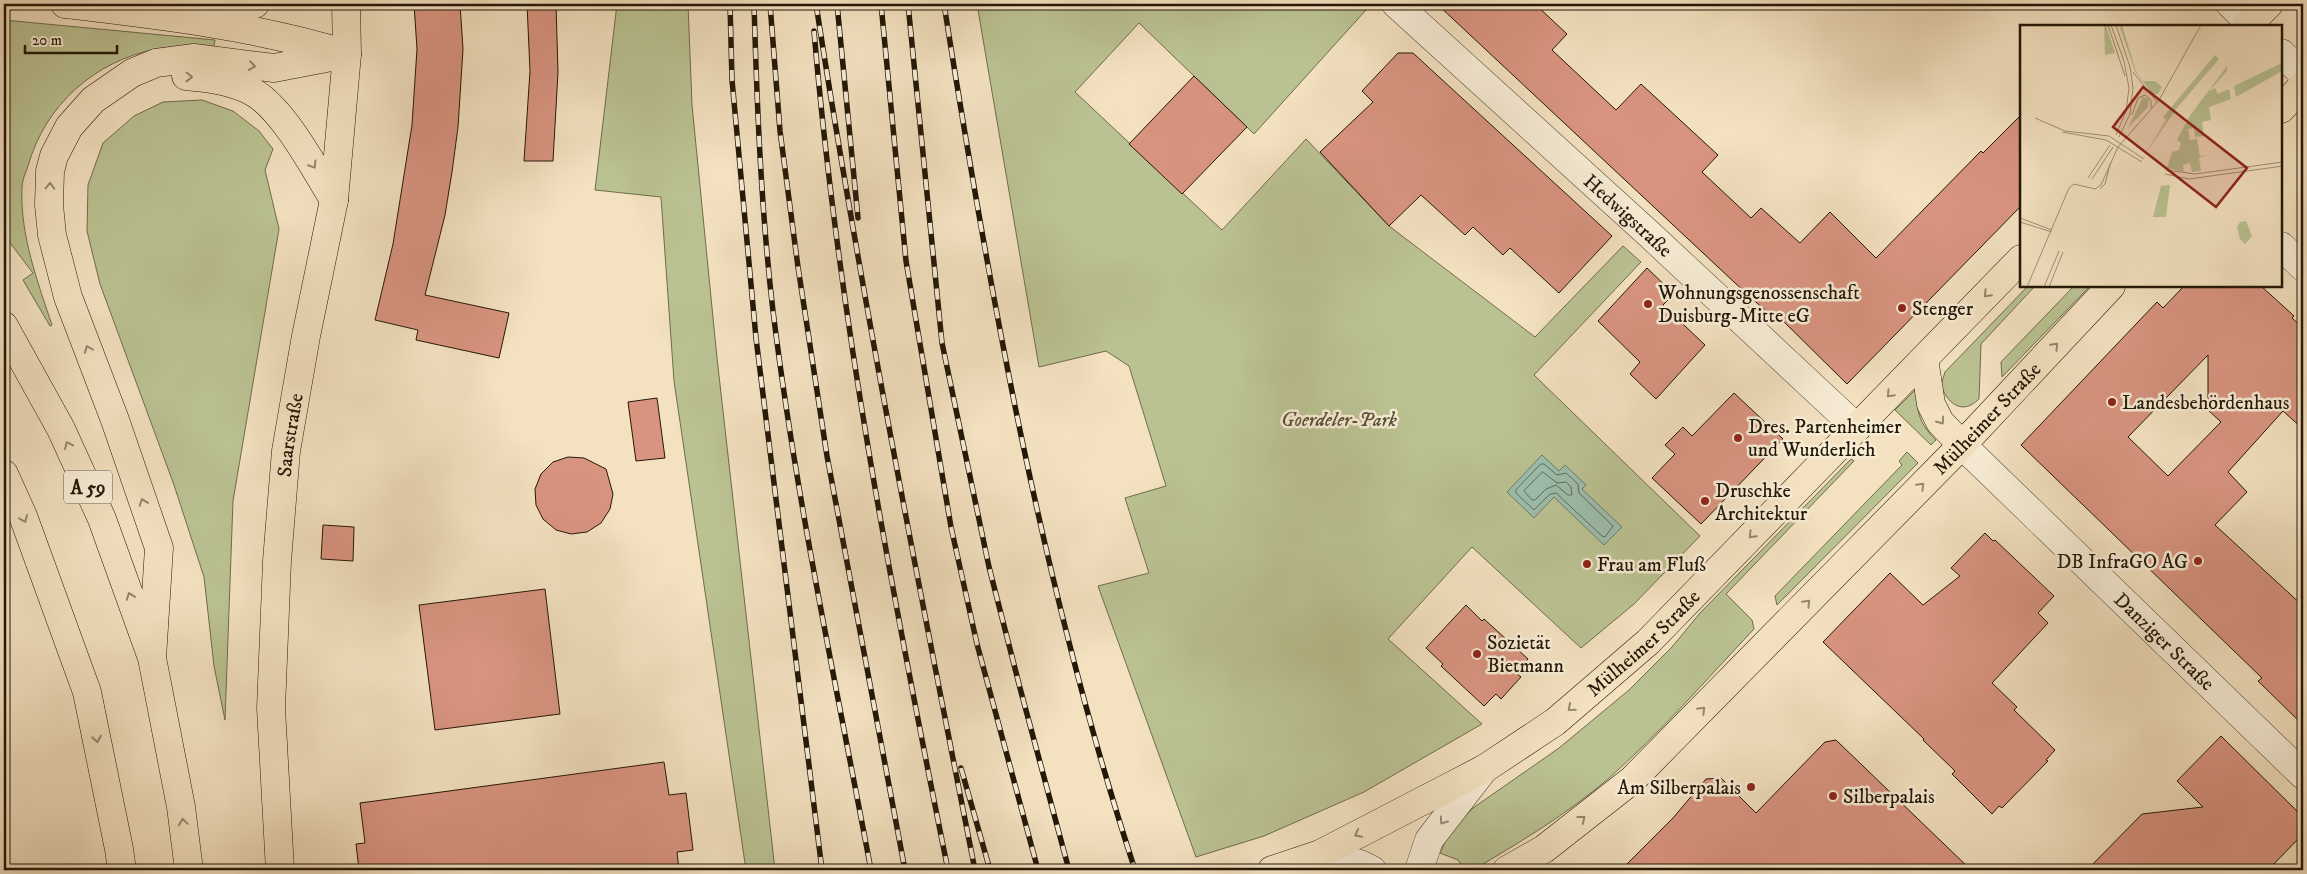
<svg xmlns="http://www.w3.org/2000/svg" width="2307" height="874" viewBox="0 0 2307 874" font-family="'IM FELL DW Pica',serif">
<rect width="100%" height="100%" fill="#f3e1c0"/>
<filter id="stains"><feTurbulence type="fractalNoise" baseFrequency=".004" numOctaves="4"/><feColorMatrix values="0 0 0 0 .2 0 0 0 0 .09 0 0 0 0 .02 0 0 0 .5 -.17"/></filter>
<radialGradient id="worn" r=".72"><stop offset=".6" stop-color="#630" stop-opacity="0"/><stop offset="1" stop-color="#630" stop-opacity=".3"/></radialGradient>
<path fill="#bbc292" stroke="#6f6c4c" d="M617 4H688L692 105 717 358 775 870H746L674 381 661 197 595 190Z
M977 4H1359L1366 10 1254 134 1139 23 1075 92 1222 230 1306 139 1389 226 1535 337 1623 246 1641 262 1534 375 1700 536 1634 604 1581 648 1472 547 1388 639 1482 724 1364 792 1264 836 1196 857 1098 586 1149 573 1125 498 1166 486 1129 366 1106 351 1039 367Z
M4 20 215 40 213 51C195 49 174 45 156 49 95 61 45 105 28 166 26 172 22 180 22 188 20 235 37 280 52 325L50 326 23 280 33 273 4 235Z
M202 100 233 111 259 131 273 149 265 170 279 229 233 501 225 720 214 666 204 577 174 485 100 284 87 231 88 185 103 143 134 116 163 102Z
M2028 286H2035L1981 344 1979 399C1962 416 1947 403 1941 385L1945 372Z
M2074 286H2090L2002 377 2001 362Z
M1916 389C1917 413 1919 423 1936 440L1931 445 1895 410Z
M1907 452 1918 463 1777 605 1775 596 1902 465 1899 461Z
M1851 459 1854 461 1726 594 1752 620 1754 629C1706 680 1660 733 1608 779 1567 814 1519 843 1473 870H1465L1458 860 1440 853 1450 832 1473 808 1559 748 1629 690 1672 647 1700 613Z"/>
<path fill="#9cbead" stroke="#6c7b6b" d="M1542 455 1559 471 1565 465 1586 485 1582 489 1622 527 1604 545 1554 497 1534 518 1507 492Z"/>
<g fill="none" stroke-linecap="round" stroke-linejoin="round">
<path stroke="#606a5a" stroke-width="1" d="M1541 464H1544L1557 475 1566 473 1578 484 1579 493 1613 526 1605 537 1602 536 1556 493 1550 494 1534 510 1516 493V490Z
M1543 472 1557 483 1566 482 1571 487 1572 495H1568L1556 485 1546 489 1535 500H1532L1524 491Z"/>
</g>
<path fill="#d99480" stroke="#231707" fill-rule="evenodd" d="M414 4H460L463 49 458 127 452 172 445 215 425 295 509 313 499 358 416 340 418 330 375 320 393 244 412 125 417 49Z
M527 4H556L558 72 553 161H524L530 71Z
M1437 4H1535L1567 34 1552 50 1616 110 1641 84 1718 155 1702 172 1751 218 1761 208 1800 243 1830 212 1876 258 1981 151 1983 153 2021 115V206L1847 384 1772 310 1768 313 1734 282Z
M1398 53H1413L1612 236 1559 293 1510 248 1503 255 1473 227 1465 235 1421 195 1389 226 1320 152 1373 102 1362 91Z
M1194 76 1247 127 1182 194 1129 144Z
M1647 268 1674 294 1663 305 1705 345 1656 399 1630 374 1640 362 1598 321Z
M2184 286H2261L2294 316 2292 318 2303 328V429L2283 411 2228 472 2247 492 2215 525 2303 606V725L2258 681 2262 678 2021 445 2157 302 2163 308ZM2208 355V410L2221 422 2168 476 2128 437Z
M1734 393 1783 439 1701 524 1652 478 1675 454 1665 445 1683 427 1692 436Z
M657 398 665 458 636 461 628 402Z
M568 457 584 458 606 469 613 494 610 509 601 523 587 532 571 534 556 530 543 519 536 505 535 489 541 474 553 462Z
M323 525 354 527 353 561 321 559Z
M1985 533 1993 541 1995 540 2054 596 2038 613 2048 623 1992 683 2017 707 2014 710 2055 750 2046 760 2048 761 2002 808 1999 806 1992 814 1952 774 1955 771 1923 740 1924 739 1823 642 1890 573 1923 605 1960 576 1951 568Z
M545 589 560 714 435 730 419 605Z
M1466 605 1482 621 1484 619 1528 659 1516 673 1521 677 1501 699 1496 694 1484 706 1441 666 1443 664 1426 648Z
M2221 736 2303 817V834L2268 870H2087L2142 814 2203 807 2177 781Z
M1836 740 1971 870H1621L1673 818 1706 779 1721 778 1756 813 1825 742Z
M664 762 669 795 686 793 693 850 677 852 679 870H359L356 844 365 843 360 803Z"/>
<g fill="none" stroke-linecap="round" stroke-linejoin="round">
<g stroke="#574a35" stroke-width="29">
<g id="minor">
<path id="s1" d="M1396 4 1649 234 1857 428"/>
<path d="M2230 4 2253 26"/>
<path d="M2281 53 2303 74"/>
<path d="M2281 246 2303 267"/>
<path id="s2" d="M1962 445 2303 775"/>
<path d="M1320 854 1360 864 1372 870"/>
<path d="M1419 870 1429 840 1484 769"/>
</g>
</g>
<g stroke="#231707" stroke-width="29">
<g id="major">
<path d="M2247 26 2269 4"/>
<path d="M2281 109 2303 85"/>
<path d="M1924 359 1931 404 1940 422 1962 445"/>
<path id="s3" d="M280 870 271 708 277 561 286 451 306 336 334 200 347 54 346 4"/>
<path id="s4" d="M1272 870 1320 854 1453 785 1484 769 1555 722 1648 642 2021 259"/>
<path id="s5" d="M1507 870 1544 849 1632 780 1962 445 2111 286"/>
</g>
</g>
<g stroke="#231707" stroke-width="29">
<path id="highway" d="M65 4C159 15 255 26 346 54
M198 13 236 9 255 4
M186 76C207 78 227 80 247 89 281 103 314 168 334 200
M4 326 61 429 102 519 152 658 181 807 189 870
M4 474 23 516 87 692 119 849 122 870
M152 658 159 548 115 420 68 297 52 235 49 205 50 171 54 156 69 127 93 100 132 73 156 63 194 58 274 68 347 54"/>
</g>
<use href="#minor" stroke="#f7ecd6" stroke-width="28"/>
<use href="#major" stroke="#f3e1c0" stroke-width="28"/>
<use href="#highway" stroke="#f3e1c0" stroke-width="28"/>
<g stroke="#231707" stroke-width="5.5">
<path id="rail" d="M730 4 732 80 756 338 822 870
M754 4C757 106 761 209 773 311 796 499 836 684 871 870
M770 4 780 131 798 267 827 456 905 870
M816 4C861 294 918 582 975 870
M837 4 858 218
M881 4 906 261 951 527 977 644 1038 870
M908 4 942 343 989 567 1020 688 1069 870
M944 4C990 296 1043 589 1135 870
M814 31C838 314 892 593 948 870
M961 768 990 870"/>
</g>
<use href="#rail" stroke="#f7ecd6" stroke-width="4" stroke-dasharray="11" stroke-linecap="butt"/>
</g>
<defs><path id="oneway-chevron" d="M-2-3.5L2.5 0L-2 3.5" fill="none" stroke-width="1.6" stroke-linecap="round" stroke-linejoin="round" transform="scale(1.25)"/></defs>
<g stroke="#95866d">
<use href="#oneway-chevron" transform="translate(252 66) rotate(8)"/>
<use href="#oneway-chevron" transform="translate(189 77) rotate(1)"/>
<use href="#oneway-chevron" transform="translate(313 165) rotate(58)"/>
<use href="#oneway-chevron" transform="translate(50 186) rotate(-88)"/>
<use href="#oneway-chevron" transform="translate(1987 294) rotate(134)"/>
<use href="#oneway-chevron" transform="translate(2055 346) rotate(-47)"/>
<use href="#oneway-chevron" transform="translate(88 349) rotate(-111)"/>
<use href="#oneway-chevron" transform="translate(1890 394) rotate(134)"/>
<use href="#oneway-chevron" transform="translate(1941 421) rotate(55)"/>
<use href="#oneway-chevron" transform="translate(68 445) rotate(-115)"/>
<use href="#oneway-chevron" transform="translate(1921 486) rotate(-46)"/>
<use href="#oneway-chevron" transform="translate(143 502) rotate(-109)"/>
<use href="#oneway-chevron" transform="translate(24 519) rotate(68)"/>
<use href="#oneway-chevron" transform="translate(1752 535) rotate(134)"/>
<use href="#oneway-chevron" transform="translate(130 596) rotate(-110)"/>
<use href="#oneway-chevron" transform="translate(1807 603) rotate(-46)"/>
<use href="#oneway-chevron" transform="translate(1571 708) rotate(139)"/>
<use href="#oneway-chevron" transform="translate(1702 710) rotate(-45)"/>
<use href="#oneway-chevron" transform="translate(97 739) rotate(79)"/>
<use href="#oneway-chevron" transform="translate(1582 819) rotate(-38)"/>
<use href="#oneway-chevron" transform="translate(183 822) rotate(-98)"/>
<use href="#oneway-chevron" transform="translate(1358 834) rotate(152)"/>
</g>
<use stroke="#988c79" href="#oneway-chevron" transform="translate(1443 821) rotate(125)"/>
<g fill="#8f2418" stroke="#f7ecd6" stroke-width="2">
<circle cx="1648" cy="304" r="5"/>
<circle cx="1902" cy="308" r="5"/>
<circle cx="2112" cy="402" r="5"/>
<circle cx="1738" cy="438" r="5"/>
<circle cx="1705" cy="501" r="5"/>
<circle cx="2198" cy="561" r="5"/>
<circle cx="1587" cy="564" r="5"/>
<circle cx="1477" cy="654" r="5"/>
<circle cx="1751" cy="787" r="5"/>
<circle cx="1833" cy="796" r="5"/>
</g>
<g text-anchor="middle" stroke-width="5" stroke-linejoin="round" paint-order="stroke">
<rect fill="#f7ecd6" stroke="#635745" stroke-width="1" x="64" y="470.5" width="48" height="33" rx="4"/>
<g font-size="19" font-weight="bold" fill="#231707">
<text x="88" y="494">A 59</text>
</g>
<g font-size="20" fill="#231707" stroke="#f7ecd6">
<text dy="7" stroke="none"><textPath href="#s1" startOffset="314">Hedwigstraße</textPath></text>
<text dy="7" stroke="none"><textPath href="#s5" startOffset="661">Mülheimer Straße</textPath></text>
<text dy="7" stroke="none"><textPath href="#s3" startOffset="436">Saarstraße</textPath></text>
<text dy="7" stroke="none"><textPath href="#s2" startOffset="282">Danziger Straße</textPath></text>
<text dy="7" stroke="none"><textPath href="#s4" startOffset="439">Mülheimer Straße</textPath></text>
</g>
<g font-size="20" fill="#231707" stroke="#f7ecd6" text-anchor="start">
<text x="1658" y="299">Wohnungsgenossenschaft<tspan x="1658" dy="23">Duisburg-Mitte eG</tspan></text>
<text x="1912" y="315">Stenger</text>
<text x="2122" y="409">Landesbehördenhaus</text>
<text x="1748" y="433">Dres. Partenheimer<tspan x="1748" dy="23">und Wunderlich</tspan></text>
<text x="1715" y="497">Druschke<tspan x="1715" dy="23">Architektur</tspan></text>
<text x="2188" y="568" text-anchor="end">DB InfraGO AG</text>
<text x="1597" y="571">Frau am Fluß</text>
<text x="1487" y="649">Sozietät<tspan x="1487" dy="23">Bietmann</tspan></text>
<text x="1741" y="794" text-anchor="end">Am Silberpalais</text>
<text x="1843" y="803">Silberpalais</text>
</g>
<g font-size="20" font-style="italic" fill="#585338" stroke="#f7ecd6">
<text x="1339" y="426">Goerdeler-Park</text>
</g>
</g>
<g transform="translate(2020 25)">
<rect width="262" height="262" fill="#f3e1c0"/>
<path d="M84 0H86L95 28 85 30ZM99 0H102L116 46 123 56H135L142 62 138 69H132L115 46ZM195 30 199 34 157 83 124 131 146 95 143 92ZM262 38V46L216 72 214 61ZM207 41V46L189 66 195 63 198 69 209 64 211 74 189 82 191 95 182 97 184 111 175 112 174 103 168 104 170 115 177 114 180 131 187 130 179 133 181 146 172 147 170 138 163 140 164 147 147 143 152 127 159 125 161 118 157 115 169 92ZM123 72 129 74 128 82 108 103ZM150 160 146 192H133L141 161ZM226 196 232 211 225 219 220 214 217 202 220 197Z" fill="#bbc292"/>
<path fill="none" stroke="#a09076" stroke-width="1" d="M88 0 105 51M91 0 104 36 109 63 106 86 96 110M96 0 110 42 113 63 110 89 99 112M113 47 137 77M125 70 131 75V83M112 90 118 73 125 70M15 93 45 106 89 111 124 134M42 107 86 115 122 137M146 145 175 149 263 137M145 149 169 154 263 141M68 153 90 120M72 154 93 122M80 164 85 159 90 139M0 193 32 205M0 197 32 207M7 262 49 163 54 159 75 164 81 160 98 122 139 75 181 0M24 262 39 226M29 262 43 227"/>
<path fill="#8f2418" fill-opacity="0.15" stroke="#8f2418" stroke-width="2.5" d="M123 62 227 143 196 182 93 102Z"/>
<rect width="262" height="262" fill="none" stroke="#231707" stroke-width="2.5"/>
</g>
<rect width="2307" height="874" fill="none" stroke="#f3e1c0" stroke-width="20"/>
<rect x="5" y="5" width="2297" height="864" fill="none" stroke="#231707" stroke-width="2.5"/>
<rect x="10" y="10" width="2287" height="854" fill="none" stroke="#231707"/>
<path d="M25 45v8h92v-8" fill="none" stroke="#231707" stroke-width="2.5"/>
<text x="32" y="45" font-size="15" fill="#231707" stroke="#f7ecd6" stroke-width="4" paint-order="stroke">20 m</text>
<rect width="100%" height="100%" filter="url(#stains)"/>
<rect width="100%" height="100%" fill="url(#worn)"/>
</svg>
